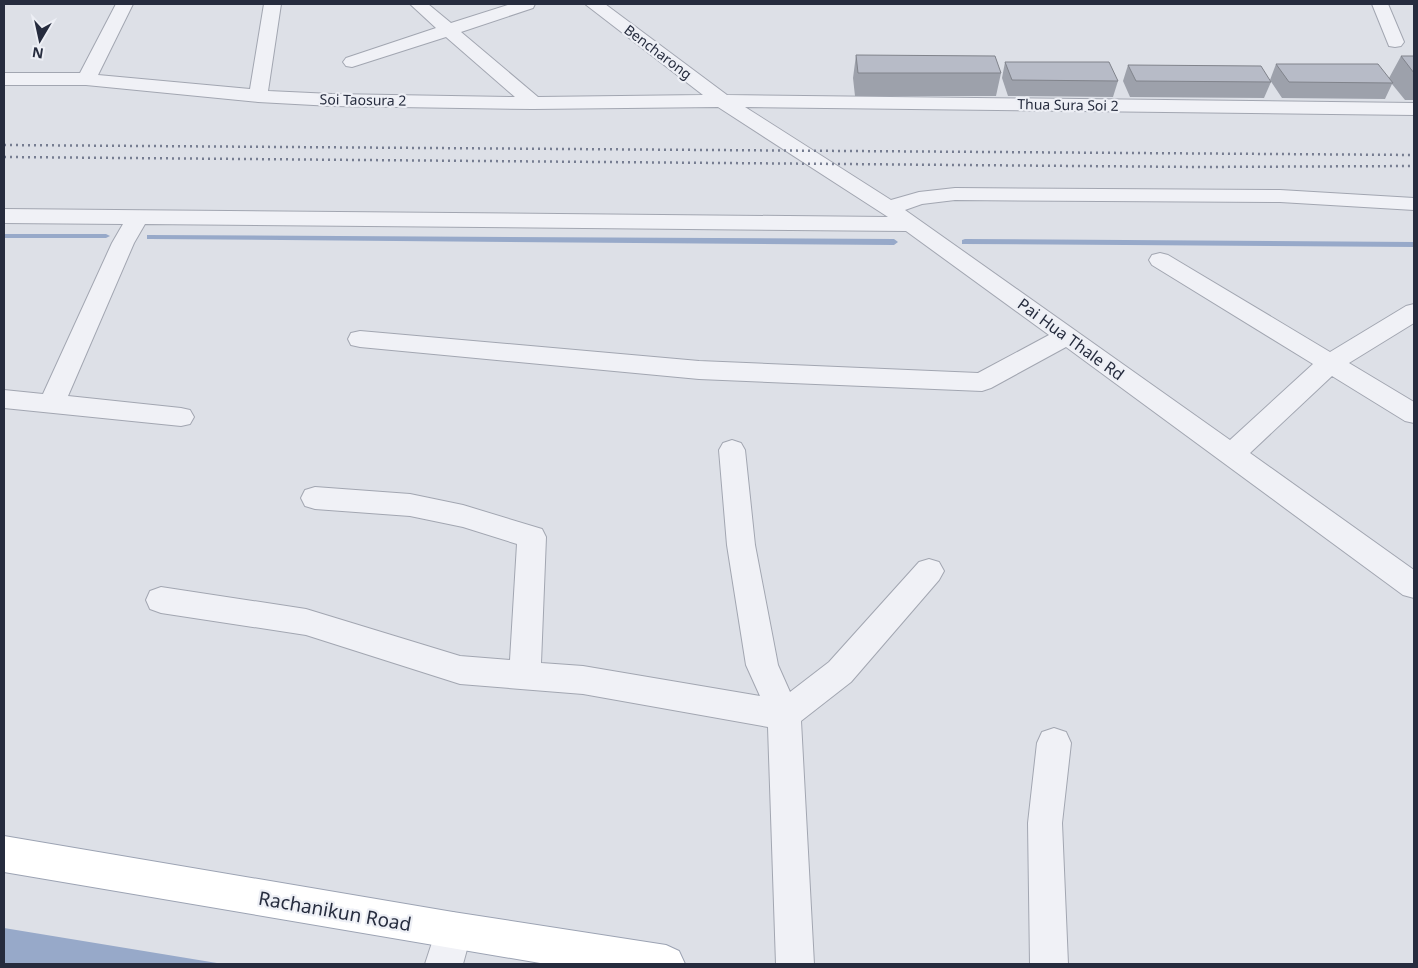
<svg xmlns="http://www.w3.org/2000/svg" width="1418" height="968" viewBox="0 0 1418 968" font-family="'Noto Sans',sans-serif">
<rect width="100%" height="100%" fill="#dde0e7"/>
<path fill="#97a9c9" d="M4 928 223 964H4Z"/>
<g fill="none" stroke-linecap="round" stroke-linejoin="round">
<path fill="#97a9c9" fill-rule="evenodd" d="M4 234H106L110 236 106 238H4Z
M147 235 894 239 898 242 894 245 150 239H147Z
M965 239 1414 242V247L962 244V240Z"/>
<g stroke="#a2a6b1" stroke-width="2">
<path id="minor" d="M116 4H133L98 75 250 89 264 4H281L268 91 332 94 515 97 446 37 352 67 346 66 343 62 346 58 436 28 410 4H428L451 23 511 4H535L533 8 461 32 538 97 703 95 585 4H605L727 95 1414 103V115L745 107 891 200 919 192 955 188 1280 190 1414 198V210L1280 202 955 200 922 204 905 210 1230 440 1313 364 1152 265 1149 260 1152 255 1160 253 1168 255 1330 352 1406 306 1414 304V323L1349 363 1414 402V423L1405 421 1332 376 1250 453 1414 570V598L1403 595 1066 347 991 388 982 391 699 379 360 347 351 345 348 339 351 333 360 331 699 361 978 373 1049 335 906 231 145 224 134 243 68 396 181 408 190 410 194 417 190 424 181 426 4 408V390L43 394 112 243 123 224 4 223V209L888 217 718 107 533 109 332 106 258 102 86 85H4V73H80Z
M1372 4H1388L1404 42 1401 46 1395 47 1389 46Z
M732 440 741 443 745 450 755 545 778 665 790 692 829 662 919 562 929 559 939 562 944 571 939 580 851 682 801 721 814 964H776L768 727 583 694 460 684 306 635 161 613 150 609 146 600 150 591 161 587 306 609 460 656 510 660 517 544 463 527 410 516 315 509 305 506 301 498 305 490 315 487 410 494 463 505 542 529 546 537 541 663 583 666 760 696 746 665 727 545 719 450 723 443Z
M1054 728 1066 732 1071 743 1062 823 1068 964H1030L1028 823 1037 743 1042 732Z
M453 912 466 918 472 931 463 964H425L440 918Z"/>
</g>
<g stroke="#9ca3b3" stroke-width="2">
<path id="major" d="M4 836 453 912 666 945 679 951 685 964H546L4 872Z"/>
</g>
<use href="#minor" fill="#f0f1f6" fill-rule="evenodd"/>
<use href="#major" fill="#fff" fill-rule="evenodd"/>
<path stroke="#767d91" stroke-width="2.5" stroke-dasharray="2 4" stroke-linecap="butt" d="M4 145 1414 155
M4 157 1200 167 1414 166"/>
</g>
<path fill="#9da1ab" d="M856 55 1001 73 996 96H855L853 78Z
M1401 56H1414V100H1405L1392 84 1385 99 1282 98 1270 80 1276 64 1389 78Z
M1005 62 1118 81 1113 97 1008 96 1002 78Z
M1128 65 1271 82 1264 98 1130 97 1123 81Z"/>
<path fill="#b7bbc7" stroke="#80838b" d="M856 55 995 56 1001 73H858Z
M1401 56H1414V73Z
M1005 62H1109L1118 81 1012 80Z
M1276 64H1378L1393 83 1289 82Z
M1128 65 1261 66 1271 82 1136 81Z"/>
<g text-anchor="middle" stroke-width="4.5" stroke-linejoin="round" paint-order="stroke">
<g font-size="14" fill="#262c3e" stroke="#edeff5">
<text transform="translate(658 52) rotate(37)" y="5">Bencharong</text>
<text transform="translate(363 100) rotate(1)" y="5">Soi Taosura 2</text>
<text transform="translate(1068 105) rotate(1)" y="5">Thua Sura Soi 2</text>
</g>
<g font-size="16" fill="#262c3e" stroke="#edeff5">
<text transform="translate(1071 339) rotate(36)" y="6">Pai Hua Thale Rd</text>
</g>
<g font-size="19" fill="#262c3e" stroke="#edeff5">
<text transform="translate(335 911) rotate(10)" y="7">Rachanikun Road</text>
</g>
</g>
<rect width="1418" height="968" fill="none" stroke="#262c3e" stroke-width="10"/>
<g transform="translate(40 40) rotate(189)" stroke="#edeff5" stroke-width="4" paint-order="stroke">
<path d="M0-4L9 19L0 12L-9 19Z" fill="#262c3e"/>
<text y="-8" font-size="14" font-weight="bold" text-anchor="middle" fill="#262c3e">N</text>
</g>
</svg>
